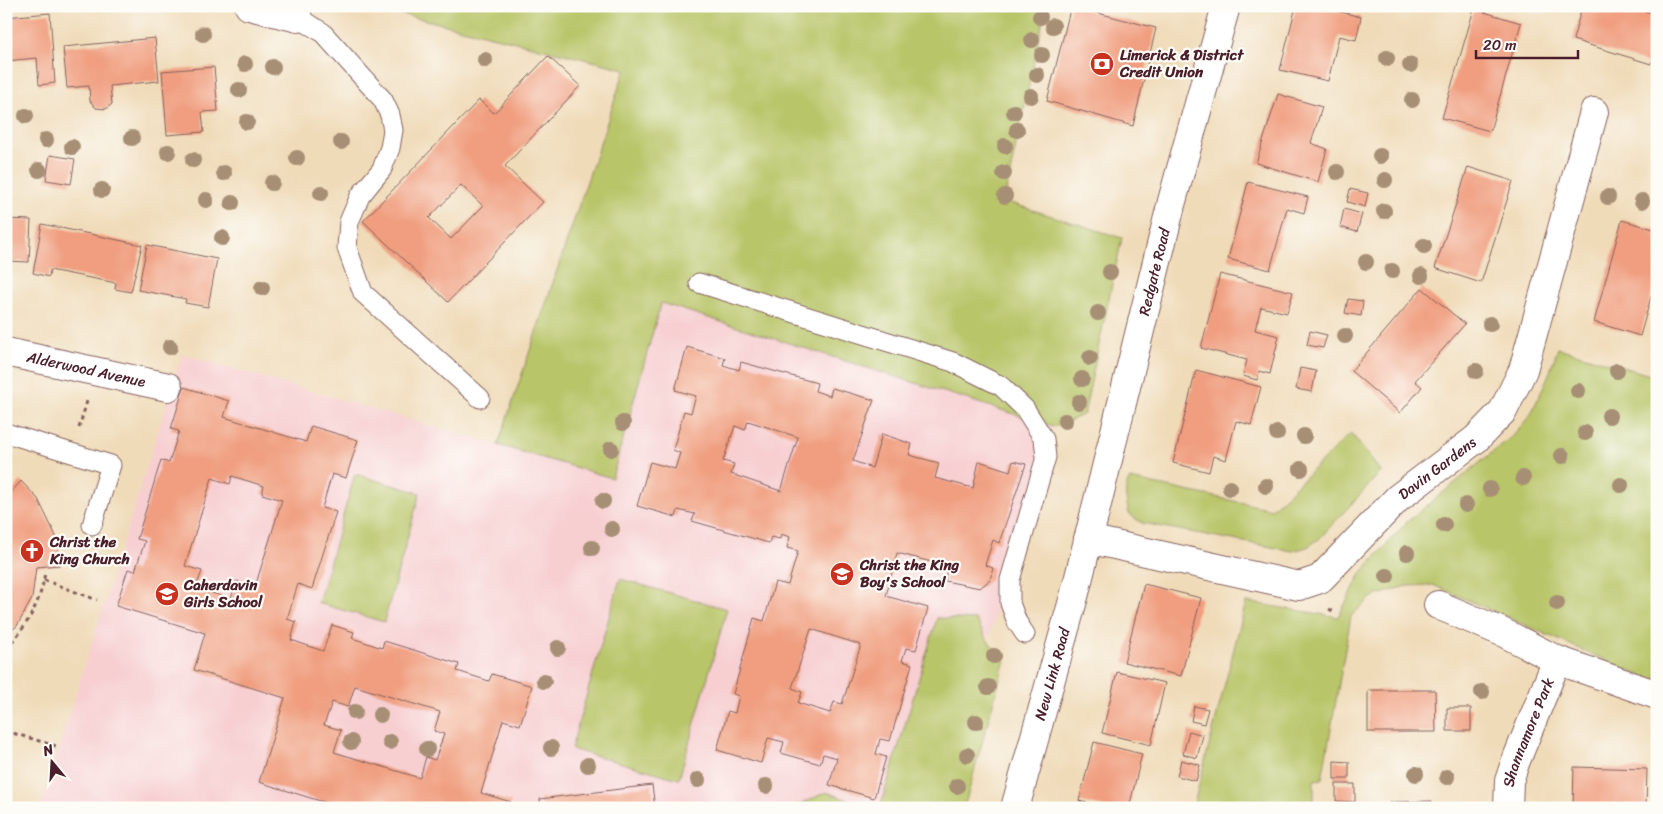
<svg xmlns="http://www.w3.org/2000/svg" width="1663" height="814" viewBox="0 0 1663 814" font-family="Sriracha,sans-serif">
<rect width="100%" height="100%" fill="#fdfcf7"/>
<filter id="ink" filterUnits="userSpaceOnUse"><feTurbulence type="fractalNoise" baseFrequency=".02" numOctaves="2"/><feDisplacementMap in="SourceGraphic" scale="10" xChannelSelector="R" yChannelSelector="G"/><feConvolveMatrix kernelMatrix="1 2 1 2 8 2 1 2 1" color-interpolation-filters="sRGB"/></filter>
<filter id="wash" filterUnits="userSpaceOnUse"><feTurbulence type="fractalNoise" baseFrequency=".0096" numOctaves="4" result="noise"/><feDisplacementMap in="SourceGraphic" scale="20" xChannelSelector="R" yChannelSelector="G"/><feGaussianBlur stdDeviation="1.12" result="paint"/><feColorMatrix in="noise" values="0 0 0 0 0 0 0 0 0 0 0 0 0 0 0 0 0 1.4 0 .05"/><feComposite in="paint" operator="in"/></filter>
<g filter="url(#wash)">
<rect width="100%" height="100%" fill="#f0dbb9"/>
<path fill="#f7cfd1" d="M661 303 1052 426 938 808H40L182 354 612 478Z"/>
<path fill="#b8c567" stroke="#817249" d="M369 6H1046L1004 201 1122 238 1084 414 1064 424 1052 426 661 303 612 478 498 445 625 69Z
M1558 348 1657 377V680L1637 674 1433 585 1406 586 1372 597 1351 616 1322 779 1314 780V808H1193L1246 602 1338 617 1362 572 1408 521 1515 434 1531 414 1549 374Z
M1351 433 1381 472 1319 539 1307 547 1293 551 1142 523 1129 514C1127 502 1122 489 1130 479L1272 509Z
M355 474 420 493 384 622 318 603Z
M620 579 727 609 679 779 571 749Z
M937 618 976 620 988 641 1005 660 964 808H880Z
M826 792 870 808H793Z"/>
<g id="blocks">
<path fill="#f09e7f" fill-rule="evenodd" d="M1071 6 1156 28 1133 126 1047 101Z
M1296 6H1317L1361 17 1356 40 1339 36 1328 81 1280 70Z
M1582 6H1630L1651 13 1653 6H1657V47L1651 64 1573 40Z
M1474 9 1521 23 1490 131 1442 118Z
M50 13 55 83 39 85 37 58 6 61V17Z
M155 38 159 81 110 86 112 104 106 109 96 108 90 101 89 86 67 88 63 47Z
M548 56 580 86 505 166 543 202 448 302 363 221 479 100 494 113ZM461 185 483 206 451 239 429 218Z
M214 67 218 111 202 112 204 132 167 135 162 71Z
M1278 94 1322 107 1311 143 1327 149 1318 182 1256 163Z
M50 155 75 159 71 184 46 180Z
M1468 167 1513 181 1481 283 1435 268Z
M1248 182 1308 197 1304 213 1287 208 1270 270 1228 259Z
M1350 189 1368 193 1365 207 1347 202Z
M1344 209 1362 214 1357 232 1340 227Z
M6 219 31 220 29 262 6 261Z
M1622 220 1657 230V276L1640 336 1594 322Z
M42 224 142 245 131 292 115 289 116 283 50 270 49 277 33 273Z
M147 245 217 259 208 307 185 303 186 299 138 290Z
M1220 274 1293 292 1287 313 1261 307 1255 330 1279 336 1270 374 1259 371 1257 380 1243 376 1247 360 1201 348Z
M1422 288 1465 324 1415 381 1422 387 1400 413 1351 371Z
M1348 299 1363 301 1361 316 1345 313Z
M1310 331 1327 335 1323 348 1307 345Z
M687 347 725 358 723 365 739 370 741 362 817 383 815 391 830 396 832 388 874 400 853 461 872 468 882 434 912 444 909 455 939 463 935 478 973 488 979 461 1010 471 1013 461 1026 464 999 543 993 540 985 565 993 568 990 580 980 588 945 581 947 566 897 553 886 596 928 608 916 650 906 648 902 661 912 664 890 741 880 739 876 754 886 757 874 798 829 785 837 758 823 754 820 764 781 753 784 742 768 738 761 763 717 750 728 711 735 713 739 696 733 694 754 618 764 621 775 582 788 585 798 551 787 548 790 537 781 534 780 539 771 537 769 543 692 521 695 514 678 510 676 517 637 506 650 462 675 469 680 453 673 450 684 411 691 413 696 396 675 390ZM748 421 798 437 781 491 731 474 734 464 723 461 735 426 745 430ZM811 629 861 645 842 704 834 702 830 713 798 703 802 692 792 688Z
M1300 368 1316 371 1312 392 1296 389Z
M1196 370 1261 387 1251 425 1236 421 1226 460 1213 456 1209 472 1173 463Z
M184 387 229 401 224 417 306 442 311 426 358 440 346 478 332 474 322 508 336 512 312 589 298 584 287 619 296 622 291 640 323 651 332 625 354 632 352 638 382 648 384 641 459 664 457 671 489 681 492 674 532 686 520 725 503 720 481 793 511 802 509 808H343L259 782 285 698 194 670 205 633 116 606 128 569 135 571 145 541 137 539 161 460 169 463 179 431 171 429ZM232 476 264 486 262 494 282 500 255 587 236 581 231 599 196 588 202 571 185 566 212 478 230 484ZM355 686 440 712 434 731 444 734 435 760 426 757 420 778 334 752 341 730 324 725 332 702 348 707Z
M21 481 38 499 56 536 60 565 36 567 32 599 17 626 6 634V498Z
M1144 584 1201 598 1181 676 1124 662Z
M1117 672 1165 683 1151 745 1102 733Z
M1368 690H1435L1436 732H1368Z
M1194 706 1208 709 1204 724 1191 721Z
M1447 708H1471V731H1447Z
M1189 731 1203 735 1197 758 1183 754Z
M1094 742 1142 754 1129 808H1107L1079 801Z
M1181 760 1200 765 1196 781 1177 776Z
M1334 761 1349 762V779H1334Z
M1574 767 1647 769 1646 808H1573Z
M1336 784H1355V802L1336 801Z
M652 785 655 808H541L540 799Z
M1432 801V808H1390V802Z"/>
</g>
</g>
<g filter="url(#ink)">
<use href="#blocks" fill-opacity="0" stroke="#84615d" stroke-width="1"/>
<g fill="none" stroke-linecap="round" stroke-linejoin="round">
<g stroke="#84615d" stroke-width="21">
<path id="service" d="M298 18 322 32 383 100 390 115 393 130 390 148 382 169 360 196 349 222 347 248 363 293 480 398
M699 283 953 362 1001 386 1025 409 1044 439 1046 457 1010 580V603L1017 622 1025 634
M6 433 111 465 92 525"/>
</g>
<g stroke="#84615d" stroke-width="30">
<g id="minor">
<path d="M249 6 298 18"/>
<path id="s1" d="M6 352 168 387"/>
<path id="s2" d="M1088 539 1299 586 1320 579 1398 498 1476 439 1503 411 1523 370 1594 112"/>
<path d="M1438 605 1502 632 1557 660"/>
<path id="s3" d="M1015 808 1075 593 1172 201 1226 6"/>
<path id="s4" d="M1508 808 1509 781 1515 763 1557 660 1657 695"/>
</g>
</g>
<path stroke="#84615d" stroke-width="3" stroke-dasharray="4 4" stroke-linecap="butt" d="M79 428 87 401
M44 580 97 600
M1329 609 1335 612
M6 648C27 627 42 600 45 571
M6 731 56 746"/>
<use href="#service" stroke="#fff" stroke-width="19"/>
<use href="#minor" stroke="#fff" stroke-width="28"/>
</g>
<g fill="#a78f75">
<circle cx="1040" cy="17" r="8"/>
<circle cx="1053" cy="26" r="8"/>
<circle cx="203" cy="34" r="8"/>
<circle cx="1032" cy="40" r="8"/>
<circle cx="1042" cy="55" r="8"/>
<circle cx="1387" cy="58" r="8"/>
<circle cx="485" cy="60" r="8"/>
<circle cx="245" cy="64" r="8"/>
<circle cx="1410" cy="65" r="8"/>
<circle cx="273" cy="67" r="8"/>
<circle cx="1037" cy="75" r="8"/>
<circle cx="239" cy="90" r="8"/>
<circle cx="1031" cy="96" r="8"/>
<circle cx="1412" cy="100" r="8"/>
<circle cx="1014" cy="112" r="8"/>
<circle cx="26" cy="116" r="8"/>
<circle cx="247" cy="122" r="8"/>
<circle cx="1017" cy="130" r="8"/>
<circle cx="132" cy="138" r="8"/>
<circle cx="46" cy="140" r="8"/>
<circle cx="341" cy="142" r="8"/>
<circle cx="1005" cy="146" r="8"/>
<circle cx="72" cy="147" r="8"/>
<circle cx="168" cy="152" r="8"/>
<circle cx="1380" cy="156" r="8"/>
<circle cx="297" cy="158" r="8"/>
<circle cx="193" cy="160" r="8"/>
<circle cx="39" cy="170" r="8"/>
<circle cx="1337" cy="172" r="8"/>
<circle cx="224" cy="173" r="8"/>
<circle cx="1004" cy="173" r="8"/>
<circle cx="1385" cy="180" r="8"/>
<circle cx="272" cy="183" r="8"/>
<circle cx="102" cy="190" r="8"/>
<circle cx="321" cy="193" r="8"/>
<circle cx="1005" cy="196" r="8"/>
<circle cx="1608" cy="197" r="8"/>
<circle cx="206" cy="200" r="8"/>
<circle cx="1642" cy="201" r="8"/>
<circle cx="232" cy="203" r="8"/>
<circle cx="1384" cy="211" r="8"/>
<circle cx="222" cy="238" r="8"/>
<circle cx="1424" cy="246" r="8"/>
<circle cx="1366" cy="262" r="8"/>
<circle cx="1392" cy="271" r="8"/>
<circle cx="1110" cy="272" r="8"/>
<circle cx="1421" cy="276" r="8"/>
<circle cx="262" cy="288" r="8"/>
<circle cx="1098" cy="313" r="8"/>
<circle cx="1490" cy="324" r="8"/>
<circle cx="1345" cy="336" r="8"/>
<circle cx="170" cy="347" r="8"/>
<circle cx="1090" cy="358" r="8"/>
<circle cx="1476" cy="371" r="8"/>
<circle cx="1617" cy="371" r="8"/>
<circle cx="1082" cy="379" r="8"/>
<circle cx="1578" cy="391" r="8"/>
<circle cx="1079" cy="402" r="8"/>
<circle cx="1609" cy="416" r="8"/>
<circle cx="1065" cy="421" r="8"/>
<circle cx="623" cy="423" r="8"/>
<circle cx="1277" cy="433" r="8"/>
<circle cx="1585" cy="433" r="8"/>
<circle cx="1304" cy="436" r="8"/>
<circle cx="611" cy="449" r="8"/>
<circle cx="1562" cy="456" r="8"/>
<circle cx="1301" cy="469" r="8"/>
<circle cx="1523" cy="478" r="8"/>
<circle cx="1621" cy="485" r="8"/>
<circle cx="1266" cy="486" r="8"/>
<circle cx="1230" cy="488" r="8"/>
<circle cx="1490" cy="489" r="8"/>
<circle cx="603" cy="501" r="8"/>
<circle cx="1466" cy="505" r="8"/>
<circle cx="1444" cy="525" r="8"/>
<circle cx="612" cy="529" r="8"/>
<circle cx="592" cy="548" r="8"/>
<circle cx="1407" cy="553" r="8"/>
<circle cx="1387" cy="576" r="8"/>
<circle cx="1557" cy="603" r="8"/>
<circle cx="558" cy="648" r="8"/>
<circle cx="994" cy="656" r="8"/>
<circle cx="544" cy="681" r="8"/>
<circle cx="988" cy="687" r="8"/>
<circle cx="1482" cy="692" r="8"/>
<circle cx="355" cy="712" r="8"/>
<circle cx="380" cy="715" r="8"/>
<circle cx="976" cy="722" r="8"/>
<circle cx="351" cy="742" r="8"/>
<circle cx="390" cy="742" r="8"/>
<circle cx="551" cy="748" r="8"/>
<circle cx="427" cy="749" r="8"/>
<circle cx="967" cy="755" r="8"/>
<circle cx="588" cy="765" r="8"/>
<circle cx="1416" cy="774" r="8"/>
<circle cx="1447" cy="777" r="8"/>
<circle cx="698" cy="780" r="8"/>
<circle cx="766" cy="786" r="8"/>
<circle cx="957" cy="786" r="8"/>
</g>
</g>
<defs>
<g id="bank-disc" transform="scale(1.25)"><circle r="9.5" fill="#c8321e" stroke="#fdfcf7"/><path d="M-6-4H6V4H-6ZM0-2.3a2.3 2.3 0 1 0 0 4.6a2.3 2.3 0 1 0 0-4.6Z" fill="#fff"/></g>
<g id="church-disc" transform="scale(1.25)"><circle r="9.5" fill="#c8321e" stroke="#fdfcf7"/><path d="M-1.2-6h2.4v3.5h3.3v2.4h-3.3V6h-2.4V-.1h-3.3v-2.4h3.3Z" fill="#fff"/></g>
<g id="school-disc" transform="scale(1.25)"><circle r="9.5" fill="#c8321e" stroke="#fdfcf7"/><path d="M0-5L7-2L0 1L-7-2ZM-4 1L0 2.5L4 1V4Q0 6-4 4Z" fill="#fff"/></g>
</defs>
<g fill-rule="evenodd">
<use href="#bank-disc" x="1102" y="64"/>
<use href="#church-disc" x="32" y="551"/>
<use href="#school-disc" x="842" y="574"/>
<use href="#school-disc" x="167" y="594"/>
</g>
<g text-anchor="middle" stroke-width="4.5" stroke-linejoin="round" paint-order="stroke">
<g font-size="15" font-weight="bold" fill="#4a1f2b" stroke="#fdfcf7" text-anchor="start">
<text x="1120" y="60">Limerick &amp; District<tspan x="1120" dy="17">Credit Union</tspan></text>
<text x="50" y="547">Christ the<tspan x="50" dy="17">King Church</tspan></text>
<text x="860" y="570">Christ the King<tspan x="860" dy="17">Boy's School</tspan></text>
<text x="184" y="590">Caherdavin<tspan x="184" dy="17">Girls School</tspan></text>
</g>
<g font-size="15" fill="#4a1f2b" stroke="#fdfcf7">
<text dy="5" stroke="none"><textPath href="#s3" startOffset="554">Redgate Road</textPath></text>
<text dy="5" stroke="none"><textPath href="#s1" startOffset="82">Alderwood Avenue</textPath></text>
<text dy="5" stroke="none"><textPath href="#s2" startOffset="400">Davin Gardens</textPath></text>
<text dy="5" stroke="none"><textPath href="#s3" startOffset="139">New Link Road</textPath></text>
<text dy="5" stroke="none"><textPath href="#s4" startOffset="79">Shannamore Park</textPath></text>
</g>
</g>
<rect width="1663" height="814" fill="none" stroke="#fdfcf7" stroke-width="25"/>
<g transform="translate(52 762) rotate(342)" stroke="#fdfcf7" stroke-width="4" paint-order="stroke">
<path d="M0-4L9 19L0 12L-9 19Z" fill="#4a1f2b"/>
<text y="-8" font-size="14" font-weight="bold" text-anchor="middle" fill="#4a1f2b">N</text>
</g>
<path d="M1476 50v8h102v-8" fill="none" stroke="#4a1f2b" stroke-width="2.5"/>
<text x="1483" y="50" font-size="15" fill="#4a1f2b" stroke="#fdfcf7" stroke-width="4" paint-order="stroke">20 m</text>
</svg>
